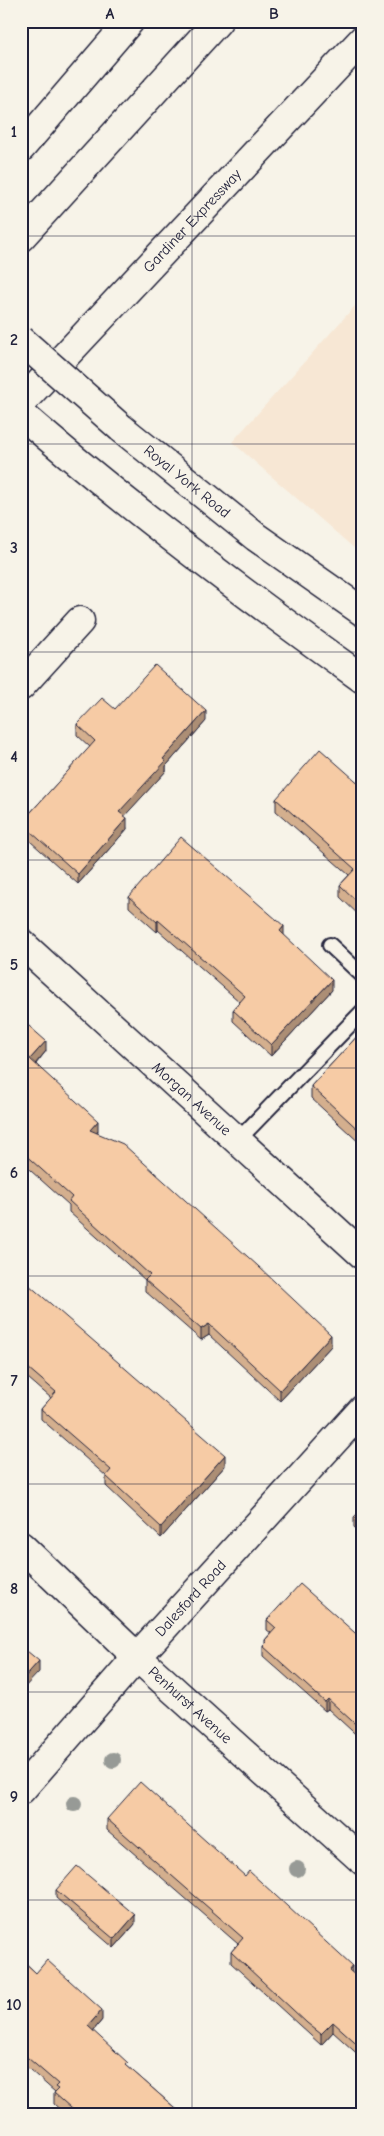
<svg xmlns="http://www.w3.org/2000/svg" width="384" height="2136" viewBox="0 0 384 2136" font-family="'Comic Neue',sans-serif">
<rect width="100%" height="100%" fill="#f7f3e8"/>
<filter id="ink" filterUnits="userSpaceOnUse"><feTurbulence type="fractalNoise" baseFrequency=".02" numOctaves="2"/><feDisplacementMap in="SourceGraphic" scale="10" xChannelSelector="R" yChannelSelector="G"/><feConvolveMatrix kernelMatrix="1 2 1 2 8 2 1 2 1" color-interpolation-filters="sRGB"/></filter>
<g filter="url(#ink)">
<path fill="#f7e7d4" d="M363 297V556L232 442Z"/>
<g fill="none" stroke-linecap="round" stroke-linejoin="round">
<g stroke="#22223b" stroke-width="18">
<path id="service" d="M330 945 363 976
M238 1140 363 1011"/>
</g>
<g stroke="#22223b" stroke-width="31">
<g id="minor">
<path d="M21 686 80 621"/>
<path id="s1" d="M21 943 363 1255"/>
<path id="s2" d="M21 1546 137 1657 363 1861"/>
<path id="s3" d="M21 1790 137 1657 363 1409"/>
</g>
</g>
<g stroke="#22223b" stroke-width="31">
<g id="secondary">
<path d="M21 414C130 509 245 595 363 679"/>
<path id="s4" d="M121 428 256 537 363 612"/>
</g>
</g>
<g stroke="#22223b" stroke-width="31">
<g id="motorway">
<path d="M21 148 130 21"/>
<path d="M21 237 218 21"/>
<path id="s5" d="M21 403 363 39"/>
</g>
</g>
<use href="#service" stroke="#f7f3e8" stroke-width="14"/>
<use href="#minor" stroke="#f7f3e8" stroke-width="28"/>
<use href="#secondary" stroke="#f7f3e8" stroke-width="28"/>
<use href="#motorway" stroke="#f7f3e8" stroke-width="28"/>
<g stroke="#22223b" stroke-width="31" stroke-linecap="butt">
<path id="secondary-bridge" d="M21 340 121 428"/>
</g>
<use href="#secondary-bridge" stroke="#f7f3e8" stroke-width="28"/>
</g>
<g fill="#979a96">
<circle cx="113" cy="1760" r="8"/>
<circle cx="74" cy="1804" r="8"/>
<circle cx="297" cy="1869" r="8"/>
</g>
<path fill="#d4af8e" stroke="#22223b" d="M115 709 206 721 166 766V771L124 816 127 829 78 884 21 833V823L90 747 77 735V724Z
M363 787V919L340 897V885L349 875 276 811V799Z
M129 897 284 935 332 990 271 1056 233 1021V1010L240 1002 158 930 157 932 129 907Z
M21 1019 46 1051 36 1064 98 1131 97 1133 331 1346 280 1401 209 1335 201 1340 145 1291V1280L69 1212V1205L21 1162Z
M363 1030V1146L311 1098V1086Z
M21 1278 225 1466 161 1538 106 1486V1476L41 1419V1409L51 1398 21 1372Z
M363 1508V1535L354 1527V1517Z
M267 1620 363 1640V1741L328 1709 325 1711 263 1656V1646L265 1645V1640L271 1633 267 1630Z
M107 1819 352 1973 363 1982V2059L333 2032 321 2045 231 1963V1952L238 1944 107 1830Z
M56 1890 135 1924 114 1948 56 1898Z
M21 1959 36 1973 102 2020 93 2031 128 2067 183 2115H66L54 2104V2093L55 2092 21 2062Z"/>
<path fill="#ac8e74" stroke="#22223b" d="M206 711V721L166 766V771L119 822V812L163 759Z
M127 818V829L78 884V874Z
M158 920V930L157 932V922Z
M284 926V936L280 931Z
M332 980V990L271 1056V1045Z
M46 1041V1051L30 1070V1059Z
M98 1121V1131L90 1140V1130Z
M209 1324V1335L201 1340V1329Z
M331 1335V1346L280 1401V1390Z
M225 1455V1466L161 1538V1527Z
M39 1661V1672L21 1691V1681Z
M328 1699V1709L325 1711V1702Z
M135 1915V1924L114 1948V1939Z
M352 1966V1977L349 1970Z
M102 2010V2020L88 2037V2026Z
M333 2022V2032L321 2045V2034Z"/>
<path fill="#f6cba5" stroke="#22223b" d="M155 665 206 711 163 759 166 761 119 812 127 818 78 874 21 823 95 741 77 724 102 698 115 709Z
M320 749 363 787V907L340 885 355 869 276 799Z
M181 837 284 926 280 931 332 980 271 1045 233 1010 245 996 158 920 157 922 129 897Z
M21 1019 46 1041 30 1059 98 1121 90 1130 123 1144 258 1266 331 1335 280 1390 209 1324 201 1329 145 1280 150 1275 69 1201 72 1197 21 1151Z
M363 1030V1134L311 1086Z
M21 1278 225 1455 161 1527 106 1476 111 1470 41 1409 56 1392 21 1362Z
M363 1508V1525L354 1517Z
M300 1584 363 1640V1731L328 1699 325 1702 263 1646 267 1642 265 1640 276 1628 267 1620Z
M21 1646 39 1661 21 1681Z
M140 1782 245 1876 249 1871 352 1966 349 1970 363 1982V2049L333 2022 321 2034 307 2023 231 1952 243 1938 107 1819Z
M77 1866 135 1915 114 1939 56 1890Z
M21 1959 36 1973 47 1960 102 2010 88 2026 128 2063 126 2065 183 2115H79L54 2093 58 2089 55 2087 58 2084 21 2052Z"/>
</g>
<path fill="none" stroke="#22223b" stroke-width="1" stroke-opacity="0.55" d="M192 21V2115M21 236H363M21 444H363M21 652H363M21 860H363M21 1068H363M21 1276H363M21 1484H363M21 1692H363M21 1900H363"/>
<g text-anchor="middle" stroke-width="4" stroke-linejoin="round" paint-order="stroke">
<g font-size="15" fill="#22223b" stroke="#f7f3e8">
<text dy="5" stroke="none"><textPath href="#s5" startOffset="250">Gardiner Expressway</textPath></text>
<text dy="5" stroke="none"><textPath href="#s4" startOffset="85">Royal York Road</textPath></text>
<text dy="5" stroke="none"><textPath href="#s1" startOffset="231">Morgan Avenue</textPath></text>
<text dy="5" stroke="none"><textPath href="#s3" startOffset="256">Dalesford Road</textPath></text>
<text dy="5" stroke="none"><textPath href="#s2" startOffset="232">Penhurst Avenue</textPath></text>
</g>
</g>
<rect width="384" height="2136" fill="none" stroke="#f7f3e8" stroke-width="55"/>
<rect x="28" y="28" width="328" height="2080" fill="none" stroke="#22223b" stroke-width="2"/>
<g font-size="16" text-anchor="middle" font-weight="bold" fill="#22223b">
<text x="110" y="19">A</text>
<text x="274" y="19">B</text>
<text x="14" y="137">1</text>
<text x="14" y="345">2</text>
<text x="14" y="553">3</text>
<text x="14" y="762">4</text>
<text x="14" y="970">5</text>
<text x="14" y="1178">6</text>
<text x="14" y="1386">7</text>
<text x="14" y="1594">8</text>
<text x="14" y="1802">9</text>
<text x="14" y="2010">10</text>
</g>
</svg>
